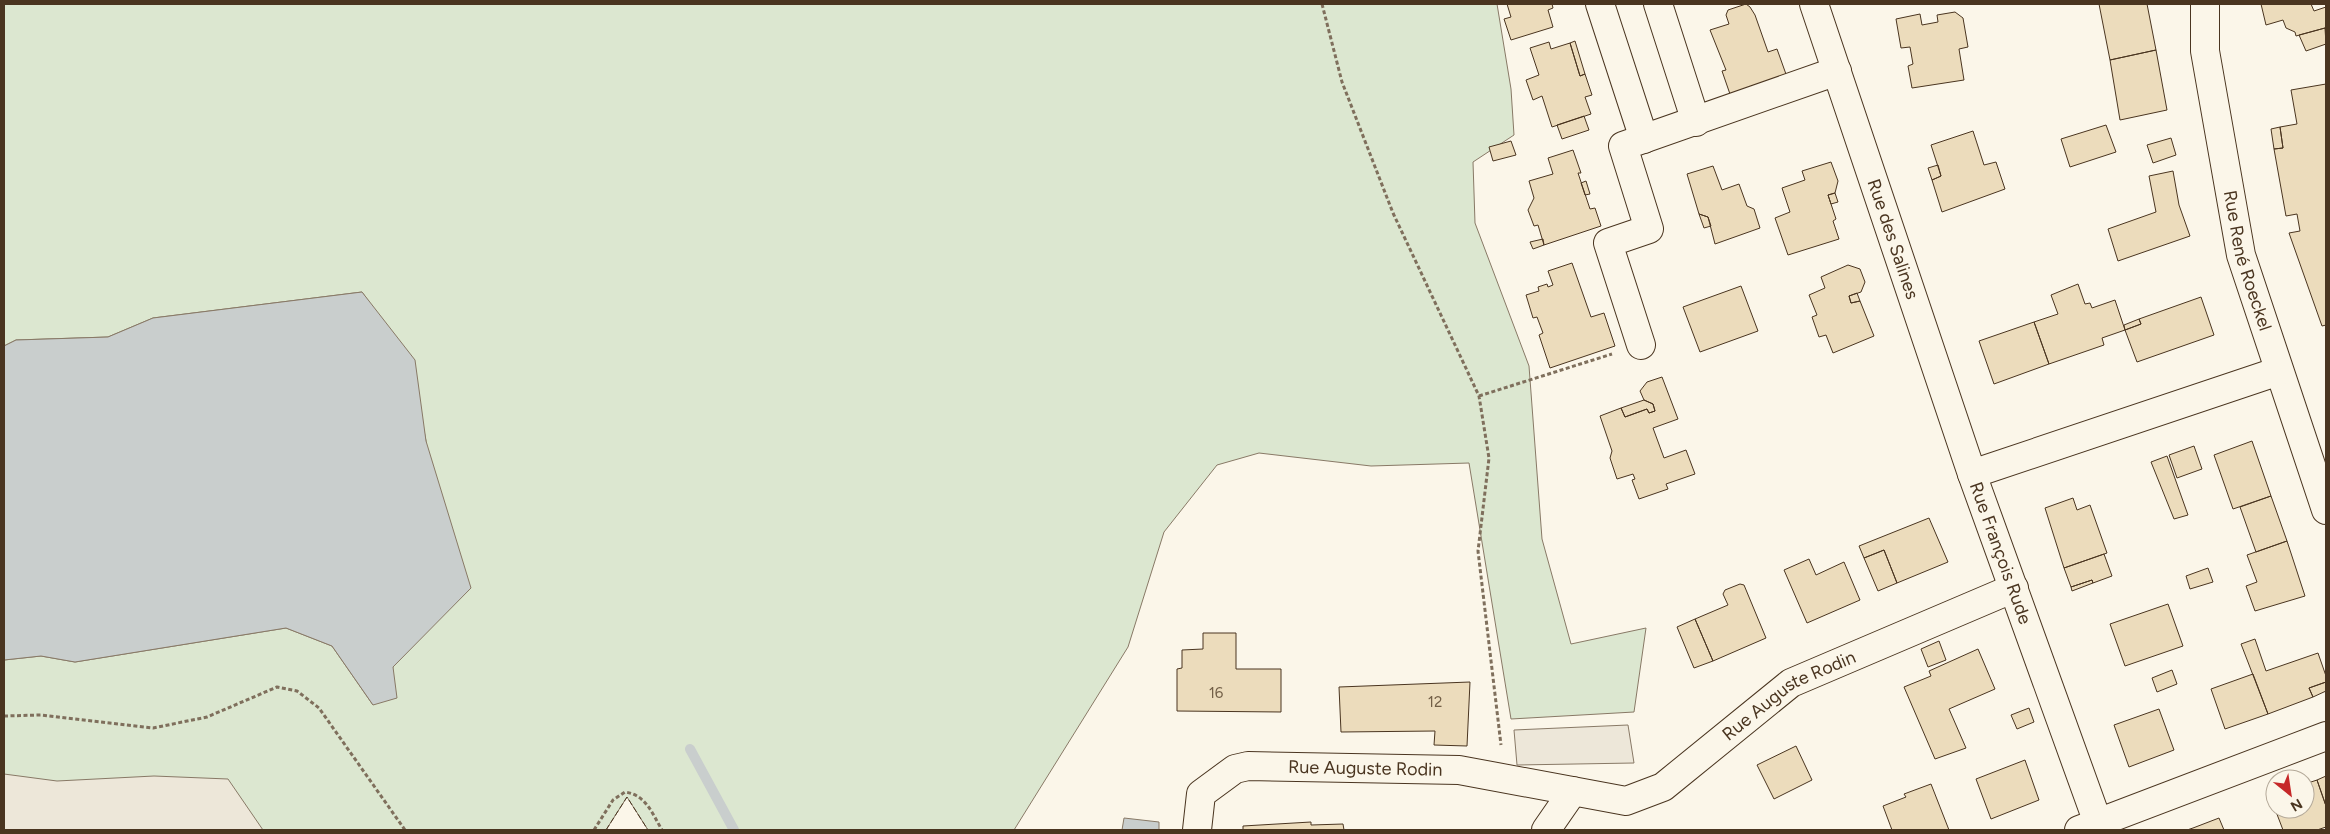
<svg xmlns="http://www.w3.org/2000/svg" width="2330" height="834" viewBox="0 0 2330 834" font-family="Figtree,sans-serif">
<rect width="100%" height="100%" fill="#fbf6e9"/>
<path fill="#dce7d0" stroke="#887966" d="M4 4H1497L1511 89 1514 135 1473 162 1475 223 1529 366 1542 539 1571 644 1646 628 1634 712 1511 719 1469 463 1371 466 1259 453 1217 465 1164 532 1128 647 1014 830H648L627 797 606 830H4V660L41 656 75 662 286 628 332 646 373 705 393 667 407 651 426 441C418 394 390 330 362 292L153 318 108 337 16 340 4 346Z"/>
<path fill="#ede7d9" stroke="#887966" d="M1628 725 1634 763 1517 765 1514 730Z
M4 774 57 781 154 776 228 779 263 830H4Z"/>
<path fill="#c9cecd" stroke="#887966" d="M362 292 415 360 426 441 471 588 393 667 397 698 373 705 332 646 286 628 75 662 41 656 4 660V346L16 340 108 337 153 318Z
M1124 818 1159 822V830H1122Z"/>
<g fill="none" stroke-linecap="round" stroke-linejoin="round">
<path stroke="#c9cecd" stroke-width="10" d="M690 749 734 830"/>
</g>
<path fill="#ecdcbc" stroke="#4a3520" d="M1507 4H1552L1553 8 1548 10 1553 27 1511 40 1504 19 1511 17Z
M1746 4 1750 7 1755 15 1768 52 1777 49 1787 77 1731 97 1722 71 1726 70 1710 30 1729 24 1726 15 1728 10Z
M2099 4H2147L2156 50 2110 60Z
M2261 4H2311L2314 11 2326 7V31L2325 28 2296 36 2295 32 2286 28 2283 20 2266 25Z
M1955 12 1963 18 1968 47 1959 49 1964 80 1912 88 1908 66 1913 64 1910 47 1901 48 1896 19 1920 14 1922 25 1938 22 1937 15Z
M2325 28 2326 44 2306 51 2299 35Z
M1575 41 1585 74 1580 76 1570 43Z
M1549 42 1551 49 1570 43 1580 76 1585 74 1592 95 1585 97 1591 114 1552 127 1542 96 1533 100 1526 80 1539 75 1530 48Z
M2156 50 2167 110 2120 120 2110 60Z
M2326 84V325L2322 326 2289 233 2300 231 2297 214 2286 216 2274 149 2283 148 2280 127 2297 124 2291 90Z
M1584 116 1589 130 1562 139 1557 125Z
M2106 125 2116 152 2070 167 2061 139Z
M2280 127 2283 148 2274 149 2271 129Z
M1973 131 1984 165 1996 162 2005 189 1942 212 1932 180 1941 176 1931 145Z
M2171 138 2176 155 2153 163 2147 145Z
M1511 141 1516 155 1493 161 1489 147Z
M1573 150 1581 173H1578L1590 209 1595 208 1601 226 1544 245 1538 225 1534 226 1528 210 1534 198 1529 181 1553 174 1548 158Z
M1831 162 1838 181 1835 193 1828 195 1836 219 1833 221 1839 239 1788 255 1775 218 1790 212 1782 188 1805 180 1802 171Z
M1938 165 1941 176 1932 180 1928 168Z
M1713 166 1722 190 1739 184 1747 206 1754 209 1760 228 1715 244 1708 217 1699 214 1687 174Z
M2173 171 2179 205 2190 236 2118 261 2108 229 2156 212 2149 176Z
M1586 181 1590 194 1585 195 1581 183Z
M1835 193 1838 202 1831 204 1828 195Z
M1699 214 1708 217 1711 226 1704 228Z
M1543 239 1544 245 1533 249 1530 242Z
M1572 263 1591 317 1604 313 1615 346 1550 368 1539 335 1543 333 1537 317 1533 318 1526 295 1539 291 1538 287 1547 284 1548 287 1553 285 1548 271Z
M1848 265 1860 269 1865 282 1861 292 1849 296 1851 303 1860 301 1874 336 1833 353 1826 335 1819 337 1812 317 1817 315 1809 295 1825 288 1821 277Z
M2078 284 2085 304 2090 303 2092 308 2115 300 2125 330 2102 338 2104 345 2049 364 2034 322 2058 314 2051 295Z
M1741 286 1758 331 1700 352 1683 307Z
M1857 293 1860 301 1851 303 1849 296Z
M2201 297 2214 335 2137 362 2125 330 2141 324 2139 319Z
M2139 319 2141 324 2125 330 2124 325Z
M2034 322 2049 364 1994 384 1979 341Z
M1662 377 1678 419 1653 428 1664 458 1686 450 1695 474 1666 484 1668 489 1639 499 1632 480 1635 479 1633 474 1617 479 1610 458 1612 451 1600 416 1621 408 1625 417 1647 409 1649 413 1655 411 1653 404 1644 400 1640 391 1647 382Z
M1644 400 1653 404 1655 411 1649 413 1647 409 1625 417 1621 408Z
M2252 441 2271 496 2233 509 2214 455Z
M2194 446 2202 469 2177 478 2169 455Z
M2167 456 2188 515 2174 519 2151 462Z
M2271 496 2287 541 2256 552 2240 507Z
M2073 498 2077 510 2090 505 2107 553 2064 568 2045 508Z
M1929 518 1948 562 1897 583 1884 550 1864 558 1859 546Z
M2287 541 2305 596 2255 611 2246 586 2257 582 2247 555Z
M1884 550 1897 583 1878 591 1864 558Z
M2104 554 2112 576 2093 583 2092 580 2071 587 2064 568Z
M1809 559 1816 575 1844 562 1860 600 1807 623 1784 570Z
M2208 568 2213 582 2190 589 2186 576Z
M2092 580 2093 583 2072 591 2071 587Z
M1740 584 1744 585 1766 638 1713 661 1695 619 1728 605 1723 594 1725 590Z
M2168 604 2183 646 2125 666 2110 624Z
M1695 619 1713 661 1694 668 1677 627Z
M1203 633H1236V669H1281V712L1177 711V669L1182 668V650L1203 649Z
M2255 639 2266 671 2318 653 2326 676V682L2309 688 2313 697 2268 714 2241 644Z
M1939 641 1946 660 1928 667 1921 649Z
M1978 649 1995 689 1949 709 1966 748 1935 759 1904 687 1931 676 1929 671Z
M2172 670 2177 684 2157 692 2152 678Z
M2253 674 2268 714 2225 729 2211 689Z
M1470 682 1467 746 1434 745 1435 731 1341 732 1339 687Z
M2326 682V691L2313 697 2309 688Z
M2029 708 2034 722 2017 729 2011 715Z
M2159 709 2174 750 2129 767 2114 725Z
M1796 746 1812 780 1774 799 1757 765Z
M2025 760 2039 800 1991 819 1976 779Z
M2326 776V806L2317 780Z
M2317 780 2326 806V827L2317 830H2283L2275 809H2305V784Z
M1931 784 1949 830H1892L1883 806 1906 797 1904 794Z
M2219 818 2224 830H2187L2193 828Z
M1311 822V825L1343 824 1344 830H1243V826Z"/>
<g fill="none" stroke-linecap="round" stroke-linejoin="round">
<g stroke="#4a3520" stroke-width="30">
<g id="minor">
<path d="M1600 4 1644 139"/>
<path d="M1658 4 1696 122"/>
<path id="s1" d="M1814 4 1972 474 2098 823"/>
<path id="s2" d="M2205 4V51L2241 255 2326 510"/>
<path d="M1641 345 1608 243 1649 229 1623 146 1837 71"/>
<path d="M1972 474 2279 371"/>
<path id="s3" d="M1197 830 1201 794 1235 769 1248 766 1459 770 1626 801 1663 787 1791 683 2014 588"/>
<path d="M1546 830 1573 791"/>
<path d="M2079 830 2326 736"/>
</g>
</g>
<path stroke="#7f6f5c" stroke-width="3" stroke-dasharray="4 2.5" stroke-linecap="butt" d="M1322 4 1342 82 1393 213 1479 396 1489 458 1478 551 1501 745
M1479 396 1612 354
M4 716 41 715 153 728 207 717 277 687 297 691 319 708 405 830
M594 830 613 800 625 792C646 795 652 813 662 830"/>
<use href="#minor" stroke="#fbf6e9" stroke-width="28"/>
<path stroke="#4a3520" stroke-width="1" stroke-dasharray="6 2.5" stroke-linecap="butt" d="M606 830 627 797 648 830"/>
</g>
<g text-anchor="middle" stroke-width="4" stroke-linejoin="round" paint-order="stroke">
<g font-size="15" fill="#725f47">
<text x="1216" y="698">16</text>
<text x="1435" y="707">12</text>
</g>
<g font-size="18" fill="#4a3520" stroke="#fbf6e9">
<text dy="6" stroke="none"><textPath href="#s1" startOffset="248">Rue des Salines</textPath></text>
<text dy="6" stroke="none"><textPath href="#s2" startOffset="261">Rue René Roeckel</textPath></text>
<text dy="6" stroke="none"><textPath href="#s1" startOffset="580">Rue François Rude</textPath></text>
<text dy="6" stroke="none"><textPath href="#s3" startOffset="669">Rue Auguste Rodin</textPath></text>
<text dy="6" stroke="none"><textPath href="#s3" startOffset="209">Rue Auguste Rodin</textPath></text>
</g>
</g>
<rect width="2330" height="834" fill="none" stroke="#4a3520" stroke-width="10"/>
<g transform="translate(2290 794) rotate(150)"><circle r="24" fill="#fbf6e9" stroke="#b4a999"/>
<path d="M0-4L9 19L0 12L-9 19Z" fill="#c62828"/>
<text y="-8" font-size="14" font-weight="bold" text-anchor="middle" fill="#4a3520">N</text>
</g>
</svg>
